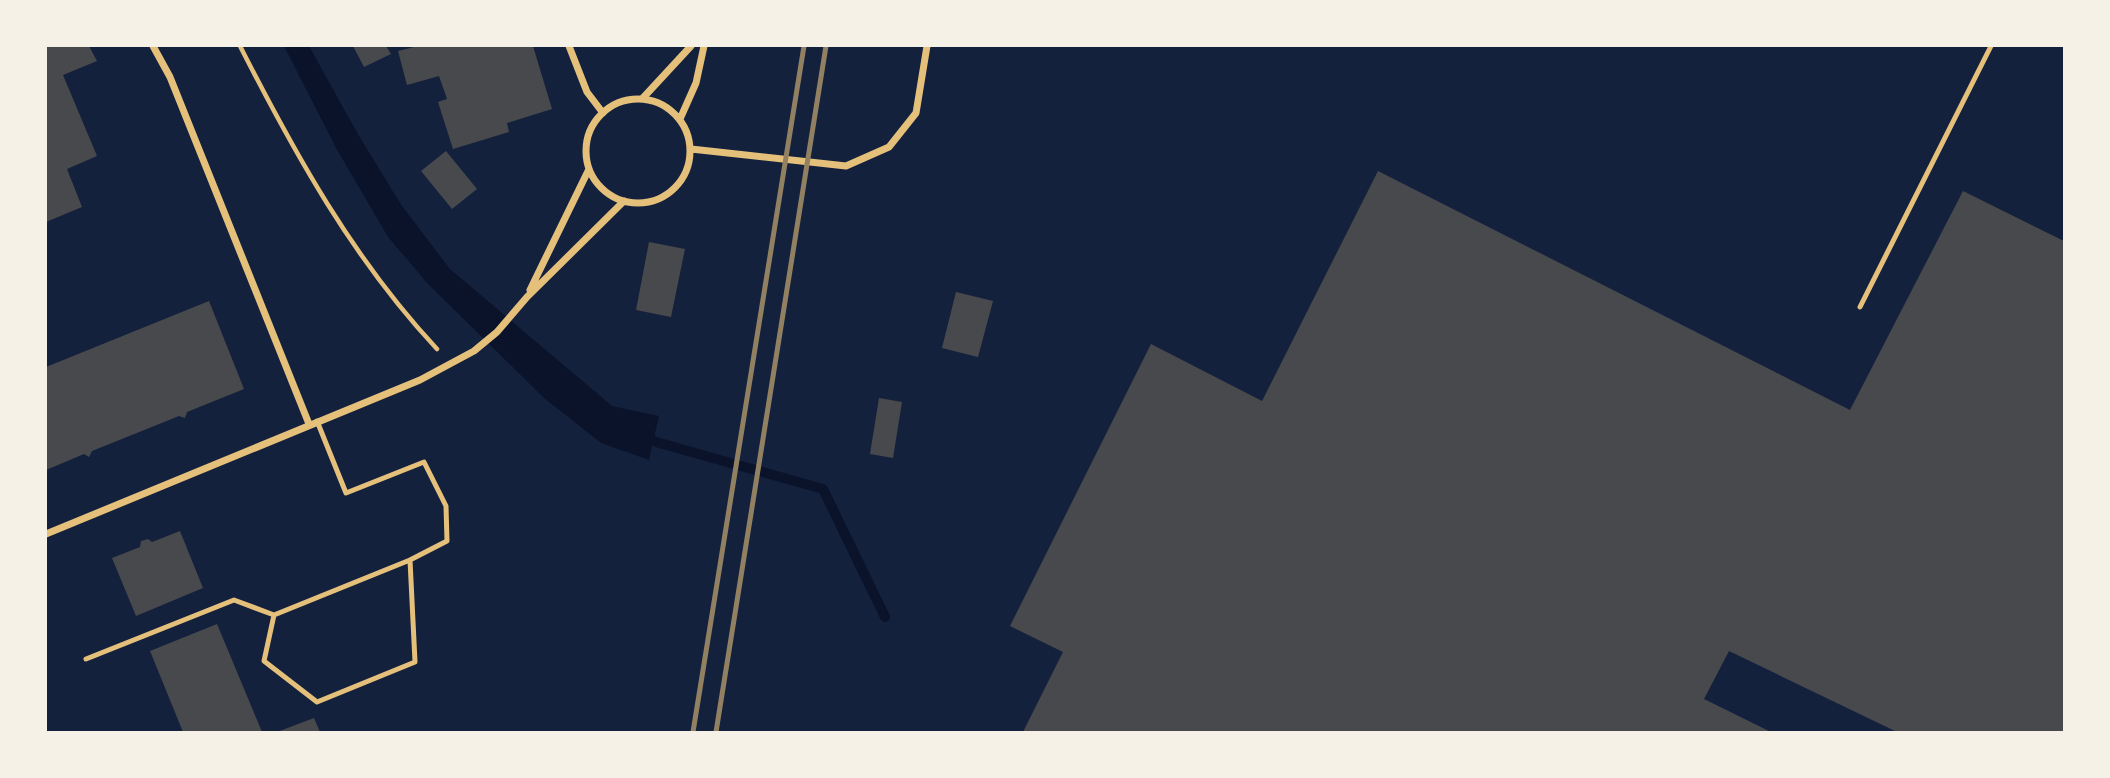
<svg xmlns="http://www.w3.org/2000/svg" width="2110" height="778" viewBox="0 0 2110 778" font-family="'Open Sans',sans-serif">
<rect width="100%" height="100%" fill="#14213d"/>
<path fill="#0b132b" d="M284 46H309L359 136 402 206 450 269 612 406 659 416 649 460 601 443 544 398 428 284 388 237 336 148Z"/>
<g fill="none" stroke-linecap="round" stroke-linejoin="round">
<path stroke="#0b132b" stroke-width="10" d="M642 434 656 442 823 489 885 617"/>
</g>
<path fill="#48494c" d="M46 46H89L97 61 63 75 97 156 67 169 82 207 46 222Z
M353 46H386L391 54 364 67Z
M418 46H533L552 109 507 123 509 132 453 149 438 102 447 99 439 76 407 85 398 51Z
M446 151 477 189 452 209 421 171Z
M1378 171 1850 410 1963 191 2064 241V732H1897L1729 651 1704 699 1771 732H1023L1063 652 1010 626 1151 344 1262 401Z
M649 242 685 249 671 317 636 310Z
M956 292 993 301 978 357 942 348Z
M209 301 244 389 187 412 185 418 179 416 92 451 89 457 84 454 46 470V367Z
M879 398 902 402 893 458 870 454Z
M180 531 203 588 136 616 112 558 140 547 141 541 148 539 152 542Z
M217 624 262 732H183L150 651Z
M314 718 320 732H277Z"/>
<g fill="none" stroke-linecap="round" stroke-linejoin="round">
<path stroke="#e5c07b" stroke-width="4.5" d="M240 46C295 154 353 259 437 349"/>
<path stroke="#e5c07b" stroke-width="5" d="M1860 307 1991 46
M317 421 346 493 424 462 446 506 447 541 410 560
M86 659 234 600 274 615 410 560 415 662 317 702 264 661 274 615"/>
<path stroke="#e5c07b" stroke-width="7" d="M153 46 170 77 309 424
M569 46 587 92 603 113
M642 99 691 46
M586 151a52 52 0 1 1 104 0a52 52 0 1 1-104 0Z
M680 119 696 83 704 46
M691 149 846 166 889 147 916 113 927 46
M530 290 589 169
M46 534 420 380 474 351 497 332 527 297 624 201"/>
<path stroke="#918062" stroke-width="5" d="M693 732 804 46
M716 732 826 46"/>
</g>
<rect width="2110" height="778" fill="none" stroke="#f6f1e7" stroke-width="94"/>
</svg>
